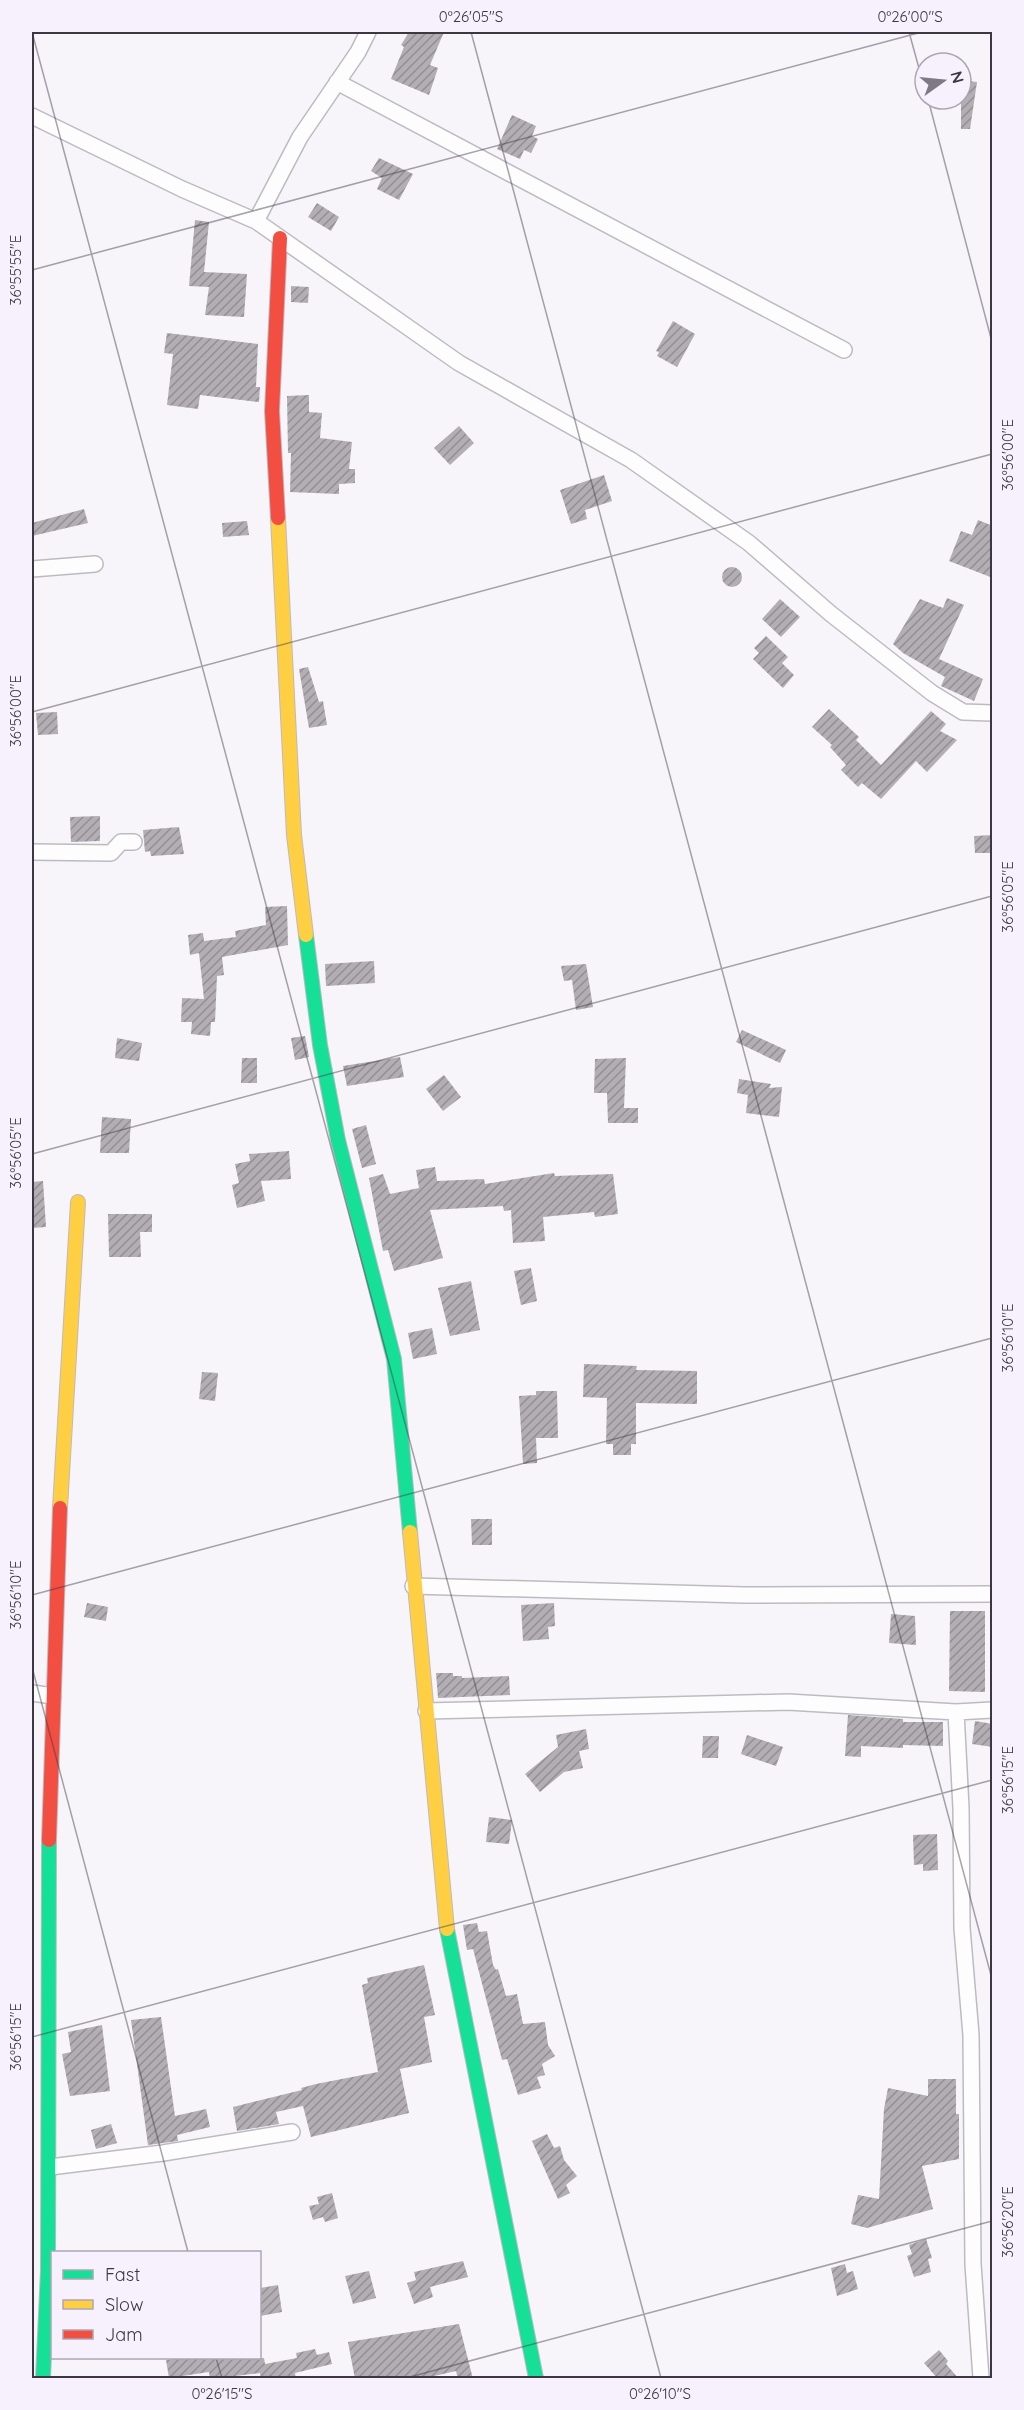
<svg xmlns="http://www.w3.org/2000/svg" width="1024" height="2410" viewBox="0 0 1024 2410" font-family="Quicksand,sans-serif">
<defs>
<pattern id="building-hatch" width="6" height="6" patternUnits="userSpaceOnUse" patternTransform="scale(1.5)"><rect width="6" height="6" fill="#b3aeb4"/><path d="M-1 1l2-2M0 6l6-6M5 7l2-2" fill="none" stroke="#938e94"/></pattern>
</defs>
<rect width="100%" height="100%" fill="#f7f4fa"/>
<path fill="url(#building-hatch)" d="M409 32H444L430 65 438 68 429 95 391 79 404 47 401 45Z
M961 80 977 82 970 129H961Z
M512 115 536 126 532 136 538 139 531 153 524 150 520 159 497 149Z
M379 158 413 174 399 200 377 189 382 178 371 171Z
M317 203 339 217 331 231 308 217Z
M195 220 209 222 204 272 247 274 244 317 205 315 209 287 189 286Z
M291 286 309 287 308 303 291 302Z
M673 321 695 334 677 367 657 356 659 352 656 351Z
M167 333 258 344 256 387H260L259 402 200 395 198 409 167 405 173 354 164 353Z
M309 395V412L322 413 320 438 352 442 349 469H355V483L339 484V494L290 492 291 453H288L287 396Z
M459 426 474 443 450 465 434 448Z
M604 475 612 501 585 510 587 519 571 524 560 490Z
M84 509 88 523 32 536V523Z
M978 520 993 526V578L949 561 961 531 972 535Z
M247 521 249 535 223 537 222 523Z
M722 577a10 10 0 1 1 20 0a10 10 0 1 1-20 0Z
M947 598 964 605 939 659 983 679 974 701 941 686 945 677 903 653 893 644 920 599 943 608Z
M780 599 800 617 781 637 762 619Z
M766 636 788 657 782 663 794 675 783 688 753 659 759 653 754 648Z
M308 667 319 702 323 701 327 725 309 728 299 669Z
M829 709 859 737 856 740 881 765 931 711 946 724 940 731 957 740 927 772 916 761 881 799 862 783 858 787 841 770 846 765 830 747 832 745 812 727Z
M57 712 58 734 38 735 36 713Z
M100 816V841L71 842 70 817Z
M179 827 184 854 151 856 150 851 145 852 143 830Z
M993 835V853H975L974 836Z
M287 906 288 945 222 957 224 975 217 976 215 1022H211L210 1036 191 1034 192 1022H181L182 998 204 999 199 953 190 955 188 935 203 933 204 941 236 937 235 931 266 925 265 907Z
M374 961 375 983 326 986 325 964Z
M586 964 593 1007 576 1010 572 980 564 981 561 966Z
M742 1030 786 1050 780 1063 736 1042Z
M305 1036 309 1057 295 1060 291 1038Z
M117 1038 142 1043 139 1061 115 1058Z
M400 1057 404 1077 347 1086 343 1066Z
M242 1058H257V1083H241Z
M626 1058 624 1108H638V1123H608L607 1093H594L595 1059Z
M444 1075 461 1097 443 1111 426 1089Z
M739 1079 771 1084 769 1088 782 1087 779 1117 746 1113 748 1095 737 1093Z
M102 1117 131 1119 129 1153H100Z
M366 1125 376 1164 362 1168 352 1129Z
M289 1151 291 1179 261 1181 265 1201 237 1208 232 1185 239 1183 235 1164 250 1161 249 1154Z
M435 1167 437 1181 484 1179 485 1184 554 1173 555 1176 613 1174 618 1214 595 1217 594 1212 543 1217 545 1241 513 1243 511 1210 504 1211 503 1206 430 1210 443 1258 394 1271 388 1250 383 1251 369 1178 383 1174 390 1194 419 1188 416 1170Z
M43 1181 46 1227 32 1228V1182Z
M108 1214H152V1232H140L141 1257H109Z
M531 1268 537 1301 521 1305 514 1271Z
M471 1281 480 1330 450 1336 438 1288Z
M432 1328 437 1354 413 1359 408 1333Z
M584 1364 637 1366 636 1370 697 1371V1404L636 1403V1444H631V1455H613V1444H606L607 1398 583 1397Z
M202 1372 218 1373 215 1401 199 1399Z
M536 1391H557L558 1438H536L537 1463 523 1464 519 1396 536 1395Z
M471 1519H492V1545H472Z
M87 1603 108 1607 106 1621 84 1617Z
M554 1603 555 1626 548 1627 549 1639 523 1641 521 1605Z
M950 1611H985V1692L949 1691Z
M891 1614 915 1616 916 1645 889 1643Z
M436 1673H453V1676H462V1678L509 1676 510 1695 438 1698Z
M848 1715 903 1719V1722H943V1746L903 1745V1748L861 1746V1757L845 1756Z
M975 1721 993 1724V1747L972 1744Z
M586 1729 589 1749 579 1751 583 1768 564 1772 540 1792 525 1774 558 1747 556 1735Z
M747 1735 783 1747 776 1766 741 1754Z
M703 1736H719L718 1758H702Z
M489 1817 512 1820 509 1844 486 1842Z
M937 1834 938 1870 923 1871V1864L914 1865 913 1835Z
M477 1923 479 1932 487 1931 493 1965 496 1970 498 1969 506 1996 517 1994 523 2024 545 2022 548 2045 555 2056 542 2064 545 2075 537 2077 541 2088 518 2095 507 2059 502 2060 473 1949 467 1950 463 1925Z
M424 1965 435 2015 424 2017 432 2062 400 2069 409 2113 311 2137 303 2106 276 2112 279 2124 237 2131 233 2107 302 2090 301 2088 316 2084 378 2072 362 1985 368 1983 367 1978Z
M161 2017 175 2116 206 2109 210 2127 177 2135 178 2141 148 2145 131 2020Z
M102 2025 110 2091 70 2096 62 2054 71 2052 68 2032Z
M928 2079H956V2114H959V2159L922 2166 933 2209 867 2228 851 2224 858 2195 879 2199 884 2109 888 2088 928 2096Z
M111 2124 117 2143 96 2149 91 2130Z
M547 2134 554 2148 560 2146 564 2160 577 2176 566 2185 570 2193 558 2199 532 2141Z
M332 2193 338 2218 325 2222 323 2217 313 2220 309 2206 319 2204 317 2197Z
M926 2239 932 2258 928 2259 931 2272 914 2277 907 2256 912 2254 909 2245Z
M463 2261 468 2277 430 2287 433 2297 414 2304 407 2283 416 2280 414 2272Z
M845 2264 847 2273 853 2271 858 2289 837 2296 831 2268Z
M369 2271 376 2298 353 2304 345 2276Z
M278 2285 282 2312 260 2316V2288Z
M459 2324 473 2379H458L456 2371 421 2379H355L348 2342Z
M315 2349 317 2355 329 2352 332 2364 295 2373 296 2379H261L260 2373 210 2379 209 2372 169 2378 166 2360 179 2358H264L265 2364 297 2358 296 2353Z
M939 2350 948 2361 946 2364 959 2379H938L924 2363Z"/>
<g fill="none" stroke-linecap="round" stroke-linejoin="round">
<g stroke="#bebac2" stroke-width="18">
<path id="street" d="M337 82 844 350
M32 116 182 189 256 221 459 363 631 460 749 543 831 614 932 693 963 712 992 713
M256 221 300 137 358 52 368 32
M32 569 95 564
M32 852 111 853 121 842H134
M413 1586 744 1595 992 1594
M32 1693 53 1696
M426 1711 788 1702 956 1712 992 1710
M956 1712 961 1808 962 1928 971 2035 973 2264 981 2378
M50 2167 163 2153 292 2132"/>
</g>
<g stroke="#bebac2" stroke-width="16">
<path id="fast" d="M306 935 320 1045 338 1140 394 1359 410 1532
M447 1929 536 2378
M43 2378 48 2270 49 1840"/>
</g>
<g stroke="#bebac2" stroke-width="16">
<path id="slow" d="M278 518 294 835 306 935
M60 1508 78 1202
M410 1532 447 1929"/>
</g>
<g stroke="#bebac2" stroke-width="16">
<path id="jam" d="M278 518 272 411 280 238
M49 1840 60 1508"/>
</g>
<use href="#street" stroke="#fefdfe" stroke-width="15"/>
<use href="#fast" stroke="#16e098" stroke-width="14"/>
<use href="#slow" stroke="#ffcf43" stroke-width="14"/>
<use href="#jam" stroke="#f24e42" stroke-width="14"/>
</g>
<path fill="none" stroke="#3d3744" stroke-width="1.5" stroke-opacity="0.45" d="M32 32 661 2378M471 32 992 1979M909 32 925 90M928 99 992 342M32 270 922 32M32 712 992 454M32 1154 992 896M32 1595 992 1338M32 1667 188 2252M32 2037 992 1780M216 2358 222 2378M406 2378 992 2221"/>
<rect width="1024" height="2410" fill="none" stroke="#f6f1fd" stroke-width="66"/>
<rect x="51" y="2251" width="210" height="108" fill="#f6f1fd" stroke="#aca7b3" stroke-width="1.5"/>
<rect x="63" y="2270" width="30" height="9" fill="#16e098" stroke="#aca7b3" stroke-width="1.5"/>
<text x="105" y="2281" font-size="18" fill="#3d3744">Fast</text>
<rect x="63" y="2300" width="30" height="9" fill="#ffcf43" stroke="#aca7b3" stroke-width="1.5"/>
<text x="105" y="2311" font-size="18" fill="#3d3744">Slow</text>
<rect x="63" y="2330" width="30" height="9" fill="#f24e42" stroke="#aca7b3" stroke-width="1.5"/>
<text x="105" y="2341" font-size="18" fill="#3d3744">Jam</text>
<g transform="translate(943 81) rotate(75)"><circle r="28" fill="#f6f1fd" stroke="#aca7b3" stroke-width="1.5"/>
<path d="M0-4.5L10 22L0 15L-10 22Z" fill="#7e7984"/>
<text y="-9" font-size="16" font-weight="bold" text-anchor="middle" fill="#3d3744">N</text>
</g>
<rect x="33" y="33" width="958" height="2344" fill="none" stroke="#3d3744" stroke-width="2"/>
<g font-size="15" text-anchor="middle" fill="#3d3744">
<text x="471" y="22">0°26'05"S</text>
<text x="910" y="22">0°26'00"S</text>
<text transform="translate(16 270) rotate(-90)" y="5">36°55'55"E</text>
<text transform="translate(1008 455) rotate(-90)" y="5">36°56'00"E</text>
<text transform="translate(16 711) rotate(-90)" y="5">36°56'00"E</text>
<text transform="translate(1008 897) rotate(-90)" y="5">36°56'05"E</text>
<text transform="translate(16 1153) rotate(-90)" y="5">36°56'05"E</text>
<text transform="translate(1008 1338) rotate(-90)" y="5">36°56'10"E</text>
<text transform="translate(16 1595) rotate(-90)" y="5">36°56'10"E</text>
<text transform="translate(1008 1780) rotate(-90)" y="5">36°56'15"E</text>
<text transform="translate(16 2037) rotate(-90)" y="5">36°56'15"E</text>
<text transform="translate(1008 2222) rotate(-90)" y="5">36°56'20"E</text>
<text x="222" y="2399">0°26'15"S</text>
<text x="660" y="2399">0°26'10"S</text>
</g>
</svg>
